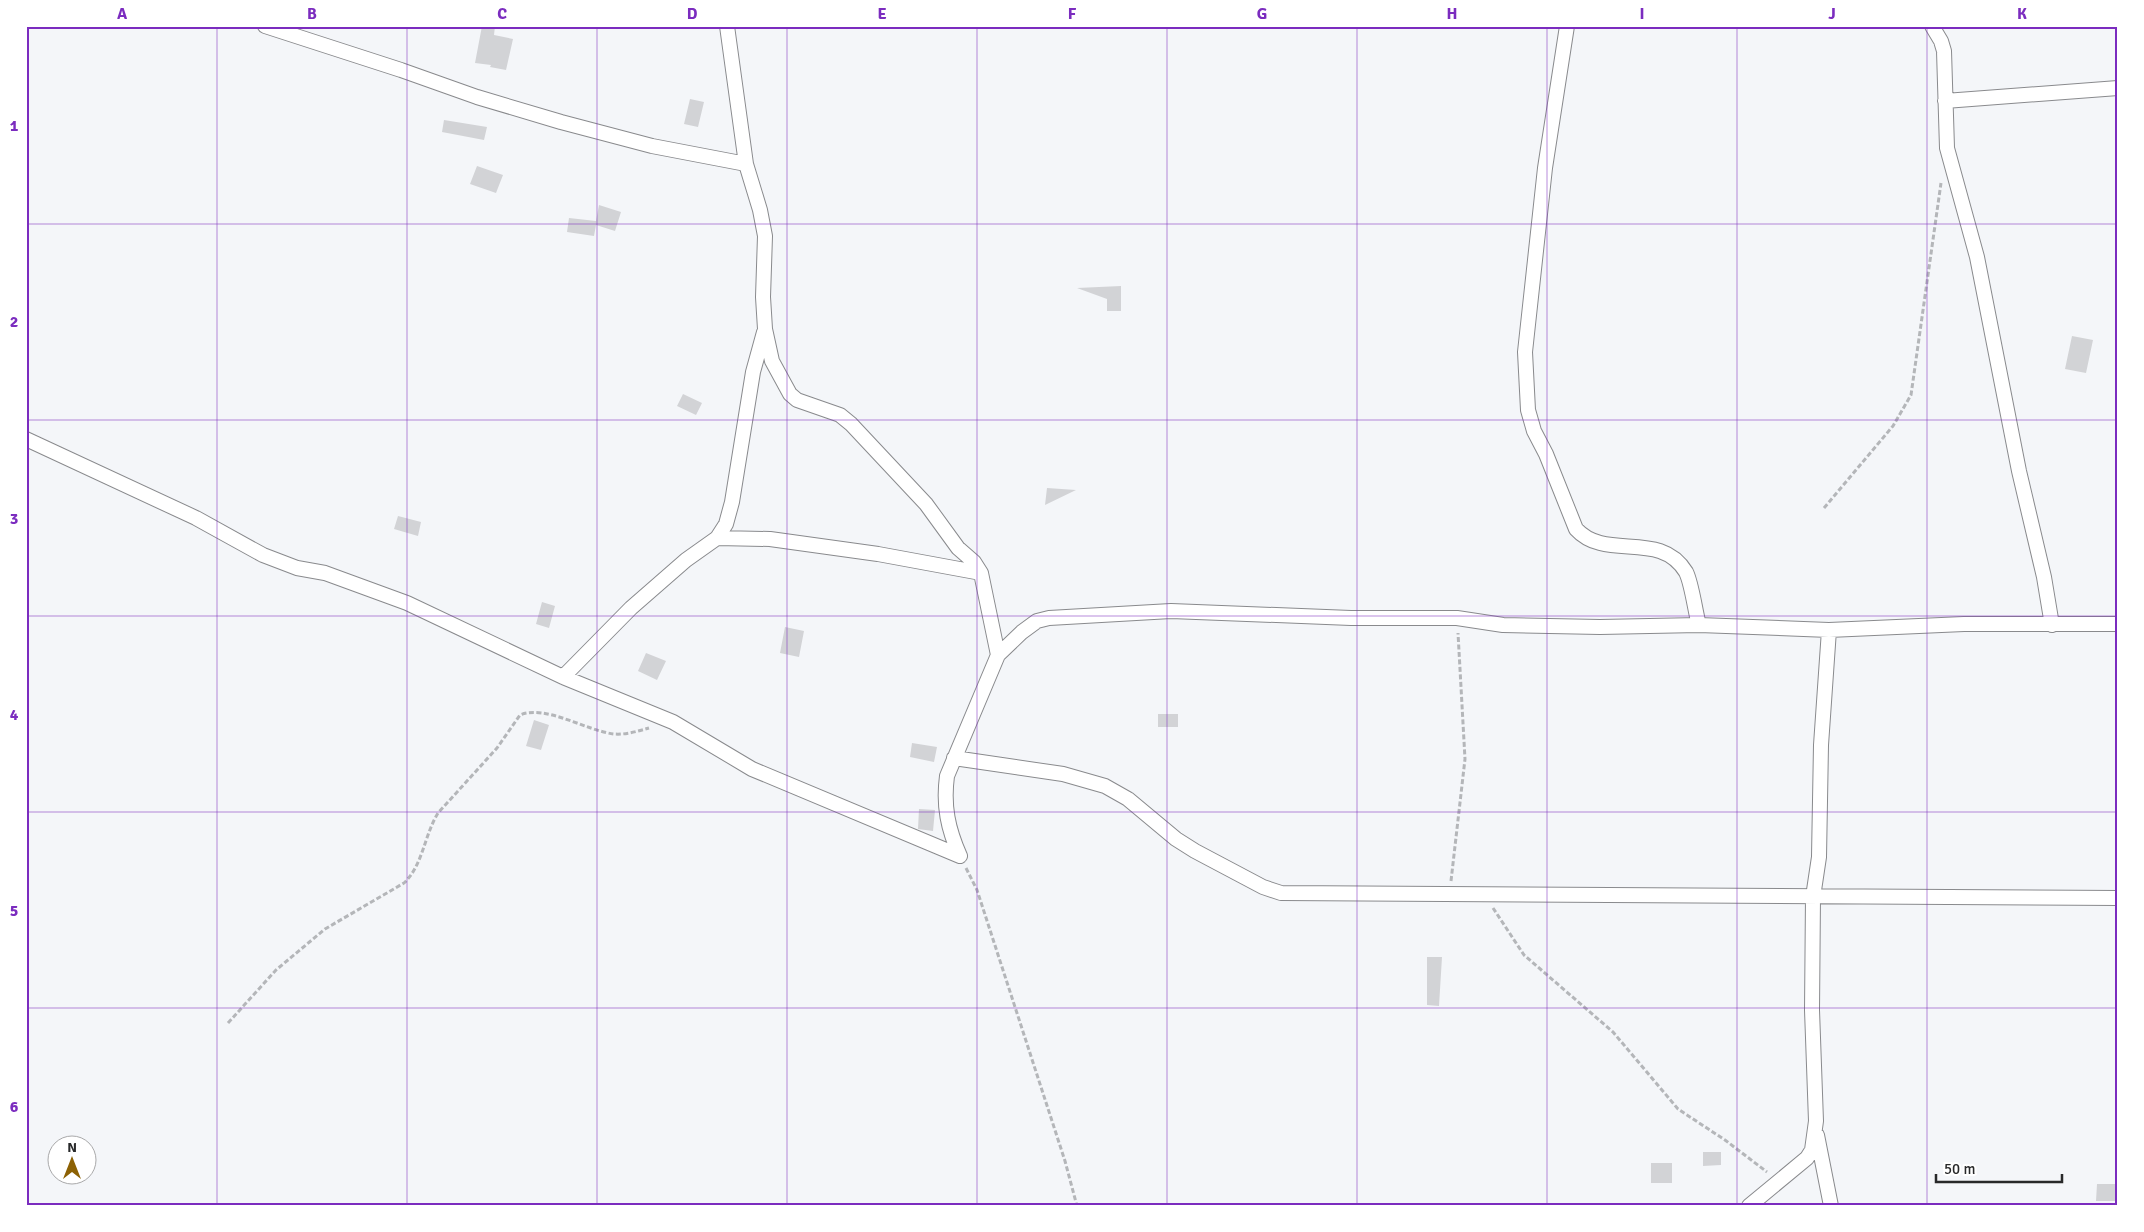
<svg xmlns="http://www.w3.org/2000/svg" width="2144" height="1232" viewBox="0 0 2144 1232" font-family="Signika,sans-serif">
<rect width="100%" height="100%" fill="#f4f6f9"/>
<path fill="#d2d3d6" d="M482 26H495L494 35 513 39 506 70 490 67 491 65 475 63Z
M690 99 704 102 698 127 684 124Z
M444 120 487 127 484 140 442 132Z
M477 166 503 175 496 193 470 184Z
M599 205 621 212 615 231 596 225 594 236 567 232 569 218 596 221Z
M1121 286V311H1107V299L1077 288Z
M2072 336 2093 340 2086 373 2065 369Z
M683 394 702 403 696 415 677 406Z
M1047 488 1076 490 1045 505Z
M398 516 421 522 418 536 394 529Z
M542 602 555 606 549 628 536 624Z
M785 627 804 631 799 657 780 653Z
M646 653 666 661 657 680 638 671Z
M1158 714H1178V727H1158Z
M534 720 549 725 541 750 526 746Z
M912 743 937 747 934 762 910 757Z
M919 809 935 810 933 831 918 829Z
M1427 957H1442L1439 1006 1427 1005Z
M1703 1152H1721V1165L1703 1166Z
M1651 1163H1672V1183H1651Z
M2097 1184H2118V1201H2096Z"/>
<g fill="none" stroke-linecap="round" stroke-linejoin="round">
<g stroke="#898a8d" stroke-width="16">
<path id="minor" d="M265 26 401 70 477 97 561 122 652 146 746 164
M727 26 746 164 760 210 765 236 763 297 765 329 772 361 790 394 797 400 840 415 851 424 926 504 958 548 974 562 981 573 998 655
M1567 26 1545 168 1525 352 1528 410 1534 431 1546 454 1576 529C1606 562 1660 529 1686 572 1692 584 1695 611 1699 625
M1932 26 1941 41 1944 51 1947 148 1977 257 2019 471 2044 577 2052 625
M1945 101 2118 88
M26 439 196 518 263 555 297 568 325 573 407 603 563 677 673 722 752 769 960 856
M717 538 770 539 878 554 981 573
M563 677 631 608 686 560 717 538 726 524 732 502 753 372 764 332
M954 758 1063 774 1105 786 1128 799 1176 839 1195 851 1263 887 1281 893 2118 898
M960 856C948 829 943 806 947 776L998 655 1022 632 1037 621 1049 618 1171 611 1351 618H1457L1503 625 1600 627 1699 625 1829 630 1964 624H2118
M1817 1135 1831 1206
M1749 1206 1807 1158 1812 1150 1816 1121 1812 1010 1813 897 1819 857 1821 745 1829 630"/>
</g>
<path stroke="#b4b6b9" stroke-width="3" stroke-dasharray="5 2.5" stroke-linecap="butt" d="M1824 508 1893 426 1911 395 1941 183
M966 868 977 890 1065 1161 1077 1206
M1451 881 1465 759 1458 633
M1493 908 1524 955 1613 1032 1678 1109 1725 1140 1767 1172
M228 1023 276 970 325 929 404 883C423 865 424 836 438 813L497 748 520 715C545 704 587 731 614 734 626 735 638 731 649 728"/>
<use href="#minor" stroke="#fff" stroke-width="14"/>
</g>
<path fill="none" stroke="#7b2cbf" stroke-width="1" stroke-opacity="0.55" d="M217 26V1206M407 26V1206M597 26V1206M787 26V1206M977 26V1206M1167 26V1206M1357 26V1206M1547 26V1206M1737 26V1206M1927 26V1206M26 224H2118M26 420H2118M26 616H2118M26 812H2118M26 1008H2118"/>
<rect width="2144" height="1232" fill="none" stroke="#ffffff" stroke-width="55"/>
<g transform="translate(72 1160)"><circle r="24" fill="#ffffff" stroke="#a9a9aa"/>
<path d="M0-4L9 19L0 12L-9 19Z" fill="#8c6104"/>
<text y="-8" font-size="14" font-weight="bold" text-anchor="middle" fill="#28292a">N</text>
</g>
<path d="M1936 1174v8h126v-8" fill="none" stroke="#28292a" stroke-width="2.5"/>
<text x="1944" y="1174" font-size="15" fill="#28292a" stroke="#ffffff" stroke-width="4" paint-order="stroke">50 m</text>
<rect x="28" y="28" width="2088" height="1176" fill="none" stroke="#7b2cbf" stroke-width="2"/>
<g font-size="16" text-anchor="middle" font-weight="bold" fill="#7b2cbf">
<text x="122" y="19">A</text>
<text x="312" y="19">B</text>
<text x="502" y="19">C</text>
<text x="692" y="19">D</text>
<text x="882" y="19">E</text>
<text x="1072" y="19">F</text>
<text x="1262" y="19">G</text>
<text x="1452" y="19">H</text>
<text x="1642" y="19">I</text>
<text x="1832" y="19">J</text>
<text x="2022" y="19">K</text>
<text x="14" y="131">1</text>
<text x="14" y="327">2</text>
<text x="14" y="524">3</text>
<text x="14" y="720">4</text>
<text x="14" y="916">5</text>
<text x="14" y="1112">6</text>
</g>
</svg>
